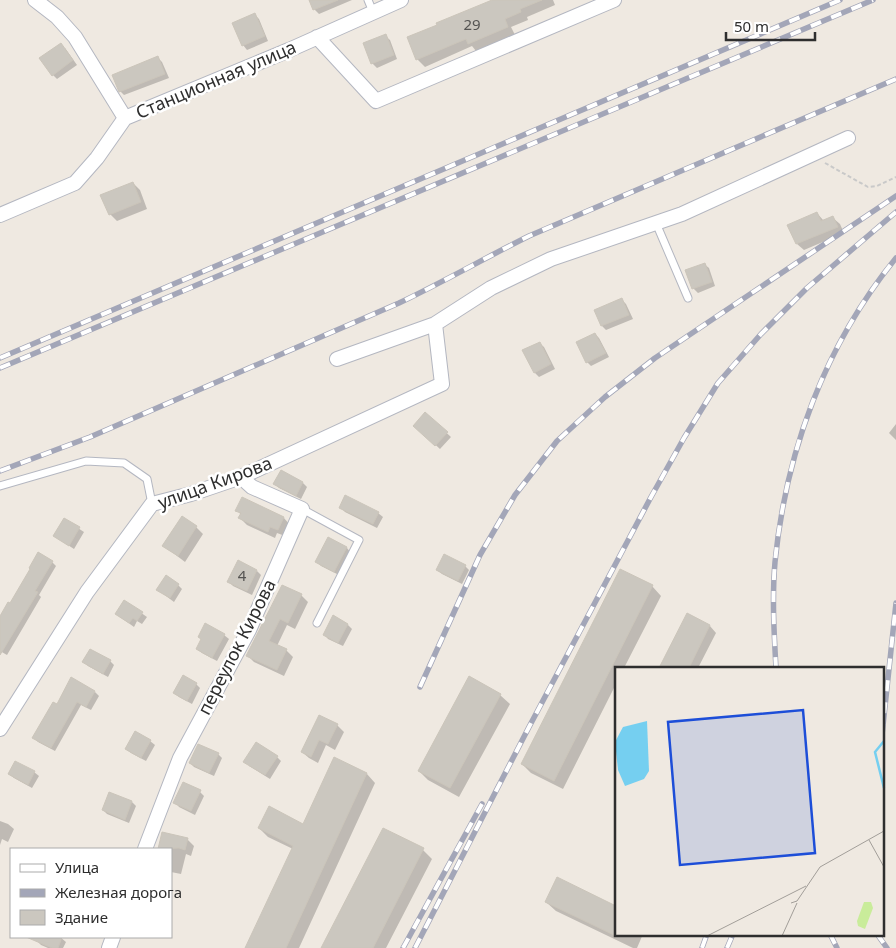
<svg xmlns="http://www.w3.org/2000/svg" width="896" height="948" viewBox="0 0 896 948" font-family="'Noto Sans',sans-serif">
<rect width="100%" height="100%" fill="#efe9e1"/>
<path fill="#0003" d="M310 0H352L319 14 315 10Z
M495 0H553L555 5 527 17 528 20 511 27 515 35 476 51 472 46 425 67 417 59Z
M255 15 259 19 268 41 247 50 243 45Z
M385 36 390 40 397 59 377 68 372 63Z
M65 48 77 65 57 79 53 75Z
M158 58 162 62 169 78 124 95 120 91Z
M133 183 140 190 147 209 117 221 110 214Z
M817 213 823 220 833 218 840 224 844 233 804 250 797 244Z
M704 264 709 268 715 286 698 293 693 288Z
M622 300 626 304 633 319 606 330 602 326 596 310Z
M595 334 599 338 609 357 591 366 587 362Z
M539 343 544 347 555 369 539 377 535 373 524 351Z
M426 414 451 437 440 449 415 426Z
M896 424V440L889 433Z
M281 472 303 483 307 487 301 499 279 488 275 484Z
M243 499 284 518 290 525 285 536 277 533 275 538 247 525 240 518 241 515 237 510Z
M341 508 378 513 383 517 377 528 345 512Z
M64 519 84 532 74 549 54 536Z
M196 527 203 534 185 562 164 546Z
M329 539 347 548 351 553 339 575 321 566 317 562Z
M52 562 56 566 39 595 41 597 7 655 0 651V623L11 605Z
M465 566 469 570 462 584 442 574 437 570Z
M257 571 261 575 252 595 233 586 229 582Z
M178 585 182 589 174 602 158 590Z
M282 586 301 595 308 602 295 629 287 625 277 646 286 650 293 657 284 676 254 662 248 656Z
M652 586 661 596 624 668H616V684L563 789 531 773 522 764Z
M124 601 147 617 142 624 137 621 134 627 116 614Z
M687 615 710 626 716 633 698 668H661Z
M333 617 348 625 352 629 343 646 328 639 324 634Z
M224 635 229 639 217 661 202 653 197 649 202 640Z
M110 661 114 665 108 677 88 666 84 662Z
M196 684 200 688 192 704 179 697 174 693Z
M95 692 99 696 91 710 81 705 55 751 38 742 34 738 57 706Z
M500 695 510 704 459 797 428 780 419 771Z
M337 725 344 732 335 750 326 745 318 763 309 758 302 752Z
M150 741 155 745 146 761 131 753 126 749Z
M218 754 222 758 214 776 194 767 190 763Z
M277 757 281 761 270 779 249 766Z
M335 759 367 774 375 783 299 948H247L293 849 268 837 259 828 304 826Z
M34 772 39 776 32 788 14 778 9 774Z
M200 792 204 796 195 815 179 807 175 802Z
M132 802 136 806 129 823 107 814 103 810Z
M0 821 8 824 14 829 8 842 2 839 0 845Z
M163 833 187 839 194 846 191 856 186 854 181 874 171 872V849H159Z
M423 850 432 859 386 948H323Z
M546 902 616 934H643L637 948H633L556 911Z
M38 937H60L66 942 63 948H48L41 945 37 941Z"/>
<path fill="#cbc7bf" stroke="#cbc5ba" d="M309 0H338L313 10Z
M492 0H542L520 9 521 12 505 19 508 27 468 44 466 39 416 60 407 37 437 25 436 23Z
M255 13 265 36 242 46 232 23Z
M386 34 394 55 371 64 363 43Z
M61 43 73 60 52 76 39 58Z
M158 56 165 74 119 92 112 75Z
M133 182 141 202 109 215 100 195Z
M817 212 821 221 833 216 838 227 796 244 787 225Z
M705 263 712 282 692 289 685 270Z
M622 298 629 315 601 326 594 310Z
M595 333 606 353 586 363 576 342Z
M540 342 551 364 534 373 522 350Z
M425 412 448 432 435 446 413 426Z
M281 470 303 482 296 496 273 484Z
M345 495 379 512 373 524 339 508Z
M242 497 284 517 278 530 270 527 268 532 238 518 241 513 235 511Z
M182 516 197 526 178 556 162 546Z
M64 518 80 527 69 546 53 536Z
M328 537 347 547 334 572 315 562Z
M38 552 53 561 35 591 38 592 0 655V616L8 602 10 603 30 569 29 568Z
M444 554 466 565 458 581 436 570Z
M238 560 257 570 247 591 227 582Z
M620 569 653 585 554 781 521 764Z
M166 575 179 584 170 598 156 590Z
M282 585 302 594 288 623 280 619 269 641 287 649 277 670 246 656Z
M124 600 143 612 137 621 133 618 129 623 115 614Z
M687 613 710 625 689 668H659Z
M333 615 348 624 338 643 323 635Z
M205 623 225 634 212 658 196 649 201 639 198 637Z
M90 649 111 660 103 674 82 662Z
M183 675 197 683 187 701 173 693Z
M469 676 501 694 450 788 418 771Z
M71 677 95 691 86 707 77 702 51 748 32 738 53 702 57 704Z
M319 715 338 724 328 744 319 740 311 757 301 752Z
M135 731 151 740 141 758 125 749Z
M256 742 278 756 265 775 243 762Z
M198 744 219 753 209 773 189 763Z
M334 757 367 773 286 948H245L293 846 258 828 269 806 303 824Z
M15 761 35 771 28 785 8 774Z
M183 782 201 790 191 811 173 803Z
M109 792 132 801 125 820 102 810Z
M383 828 424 848 373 948H321Z
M162 832 188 838 185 850 179 848 158 849Z
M557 877 616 906V936L545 902Z
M26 937H62L58 948H52Z"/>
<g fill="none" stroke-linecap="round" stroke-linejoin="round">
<g stroke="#b4b7c1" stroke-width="9">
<path id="service" d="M368 0 373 12
M656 223 688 298
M0 486 86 461 124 463 147 479 152 504
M302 509 359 540 317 623"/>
</g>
<g stroke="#b4b7c1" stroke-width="16">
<path id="minor" d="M35 0 57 17 75 37 125 118
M317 37 376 101 614 0
M0 215 75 183 97 158 125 118 289 50 401 0
M337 359 435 324 491 288 551 259 682 214 848 138
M0 729 87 592 152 504 191 494 241 477 442 384 435 324
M145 849 180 758 249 630 302 509 252 487 241 477
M109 948 113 937"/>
</g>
<path stroke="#c9c9c9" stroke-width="2" stroke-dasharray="4 2.5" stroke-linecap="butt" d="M825 163 868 187 877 186 896 177"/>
<use href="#service" stroke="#fff" stroke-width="7"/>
<use href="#minor" stroke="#fff" stroke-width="14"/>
<g stroke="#a3a6b8" stroke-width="5.5">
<path id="rail" d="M0 358 840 0
M0 368 873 0
M0 471 90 437 399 303C443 282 485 258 529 236L896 79
M776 668C774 633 772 597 775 562 786 451 825 345 896 258
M420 687 480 555 515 495 557 441 605 397 655 358 896 196
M882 735 896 603
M830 934 837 948
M877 934 887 948
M403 948 482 804
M415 948 529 727 651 497 684 438 718 383 761 334 807 288 896 212
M702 948 707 934
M727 948 733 934"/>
</g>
<use href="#rail" stroke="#fff" stroke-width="4" stroke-dasharray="11" stroke-linecap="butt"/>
</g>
<g text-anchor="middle" stroke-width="5" stroke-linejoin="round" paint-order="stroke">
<g font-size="15" fill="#555452">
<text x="472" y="30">29</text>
<text x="242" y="581">4</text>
</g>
<g font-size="18" fill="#2e2e2e" stroke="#fff">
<text transform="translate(216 80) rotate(-23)" y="6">Станционная улица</text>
<text transform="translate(215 483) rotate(-20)" y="6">улица Кирова</text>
<text transform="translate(237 647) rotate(-63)" y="6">переулок Кирова</text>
</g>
</g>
<g transform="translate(615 667)">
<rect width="269" height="269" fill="#efe9e1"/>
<path d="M249 235H256L258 241 250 262 243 259 242 254Z" fill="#c9ec9a"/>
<path d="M32 54 34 104 29 112 10 119 3 103 0 75 8 60Z" fill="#75cff0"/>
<path fill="none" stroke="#75cff0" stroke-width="2.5" d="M269 74 260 85 269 121"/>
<path fill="none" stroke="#a29e99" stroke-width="1" d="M254 173 269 200M176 236 182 234 205 200 269 164M92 269 191 219M167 269 182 236"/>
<path fill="#1d4ed8" fill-opacity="0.15" stroke="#1d4ed8" stroke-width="2.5" d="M188 43 200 186 65 198 53 55Z"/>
<rect width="269" height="269" fill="none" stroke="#2e2e2e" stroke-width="2.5"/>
</g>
<rect x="10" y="848" width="162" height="90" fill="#ffffff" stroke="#ababab"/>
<rect x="20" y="864" width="25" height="8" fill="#ffffff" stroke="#ababab"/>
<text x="55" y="873" font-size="15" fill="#2e2e2e">Улица</text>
<rect x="20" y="889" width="25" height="8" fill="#a3a6b8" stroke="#ababab"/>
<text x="55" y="898" font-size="15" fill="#2e2e2e">Железная дорога</text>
<rect x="20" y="910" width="25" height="15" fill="#cbc7bf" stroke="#ababab"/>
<text x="55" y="923" font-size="15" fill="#2e2e2e">Здание</text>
<path d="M726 32v8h89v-8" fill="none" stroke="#2e2e2e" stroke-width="2.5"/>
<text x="734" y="32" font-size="15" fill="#2e2e2e" stroke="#ffffff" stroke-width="4" paint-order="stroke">50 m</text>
</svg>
